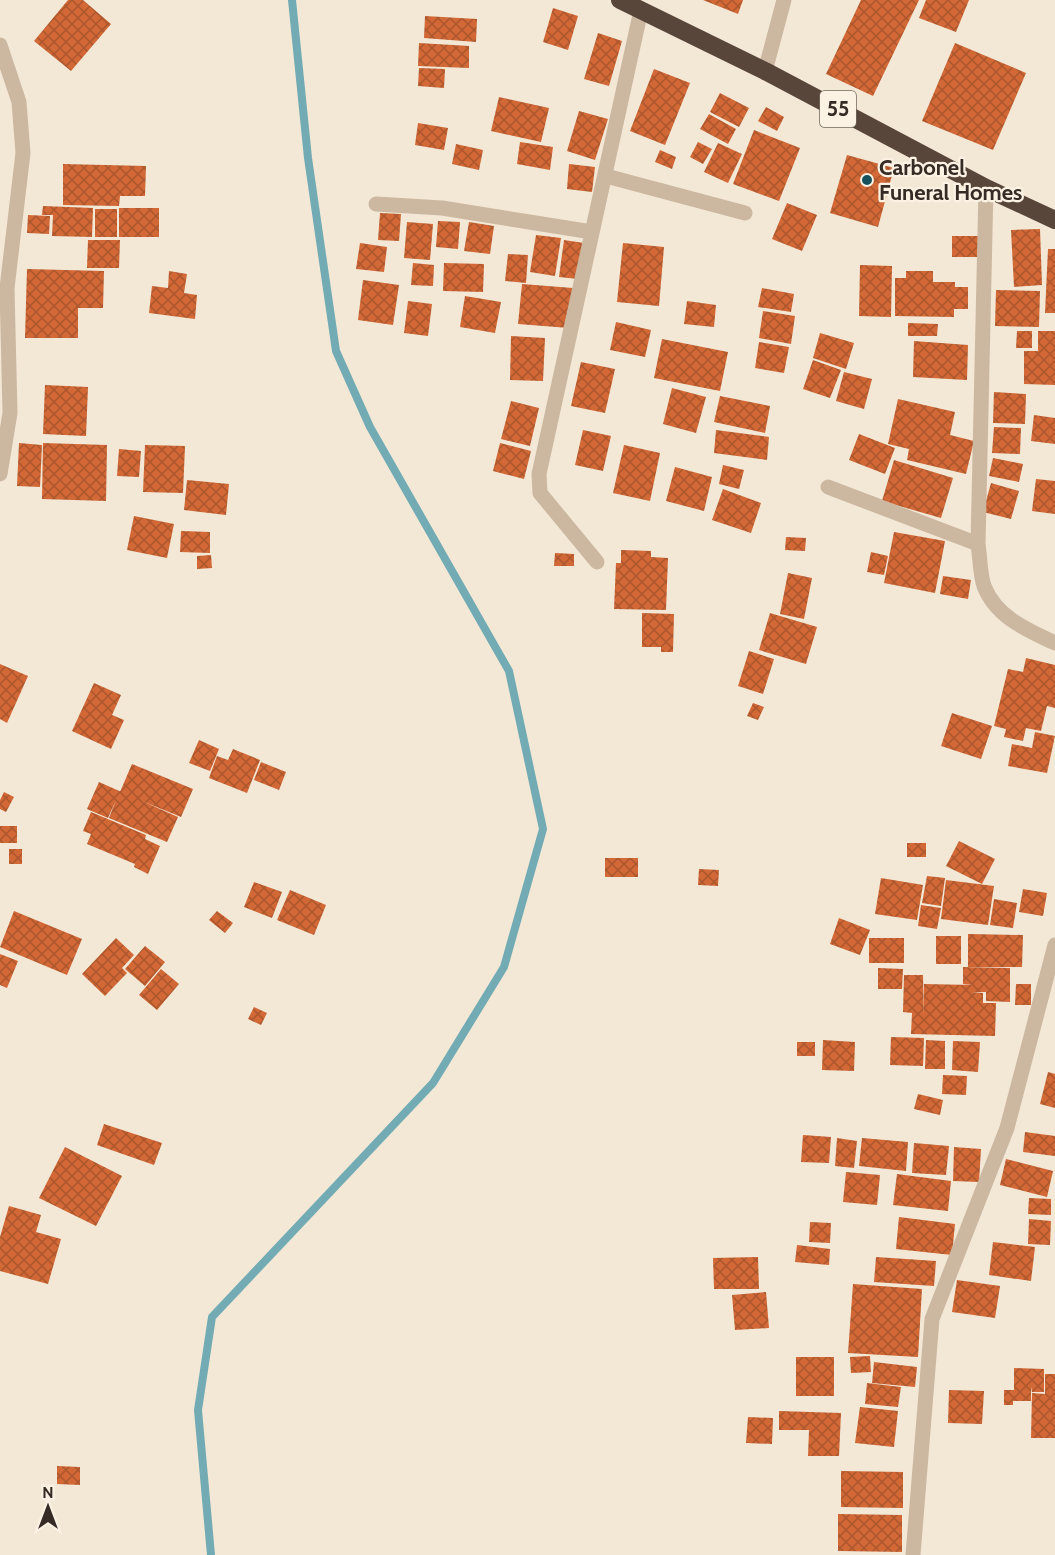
<svg xmlns="http://www.w3.org/2000/svg" width="1055" height="1555" viewBox="0 0 1055 1555" font-family="Cabin,sans-serif">
<defs>
<pattern id="building-cross-hatch" width="8" height="8" patternUnits="userSpaceOnUse" patternTransform="scale(1.5)"><rect width="8" height="8" fill="#d26835"/><path d="M0 0l8 8M0 8l8-8" fill="none" stroke="#ab562d"/></pattern>
</defs>
<rect width="100%" height="100%" fill="#f3e8d6"/>
<g fill="none" stroke-linecap="round" stroke-linejoin="round">
<path stroke="#72abb3" stroke-width="8" d="M211 1555 198 1410 212 1317 433 1083 504 967 543 829 509 671 370 427 336 351 308 158 292 0"/>
</g>
<path fill="url(#building-cross-hatch)" d="M68 0H83L111 24 71 71 34 41Z
M703 0H743L738 14Z
M861 0H919L873 96 826 74Z
M926 0H969L956 32 919 18Z
M553 8 578 16 568 50 543 42Z
M425 16 477 19 476 42 424 38Z
M598 33 622 41 609 86 584 79Z
M419 43 469 46V68L418 66Z
M955 43 1026 73 993 150 922 121Z
M419 68 445 69 444 88 418 86Z
M654 69 690 83 665 145 630 131Z
M720 93 749 108 739 127 710 112Z
M499 97 549 108 541 142 491 131Z
M766 107 784 117 777 131 758 121Z
M579 111 608 119 595 160 567 151Z
M709 114 736 129 728 144 700 129Z
M418 123 448 128 444 150 415 145Z
M754 130 800 148 779 201 733 184Z
M520 142 553 147 550 170 517 164Z
M698 142 712 149 703 164 690 157Z
M718 143 742 154 728 183 704 172Z
M456 144 483 150 479 170 452 164Z
M660 150 676 157 672 169 655 162Z
M847 155 894 168 878 227 830 213Z
M63 164 146 166 145 196H120L119 206 63 205Z
M569 164 595 167 592 192 567 189Z
M787 203 817 215 802 251 772 239Z
M43 206 93 208 92 237 52 236 53 215H42Z
M119 208H159V237H119Z
M95 209H117V237H95Z
M380 213 401 214 399 241 378 240Z
M28 215 50 216 49 234 27 233Z
M438 221 460 222 458 249 436 247Z
M407 222 433 224 430 260 404 258Z
M469 222 494 226 490 254 464 251Z
M1040 229 1042 285 1014 287 1011 230Z
M536 235 561 238 555 276 530 272Z
M952 236H978V257H952Z
M88 240H120L119 268H87Z
M564 240 584 243 578 279 559 277Z
M360 243 387 247 384 272 356 269Z
M623 243 664 247 659 306 617 302Z
M1048 249H1055V313H1045Z
M508 254 528 255 526 283 505 281Z
M413 263 434 265 433 286 411 285Z
M444 263 484 264 483 292 443 291Z
M860 265 892 266 891 317 859 316Z
M27 269 104 271 103 308H78V338H25Z
M169 271 187 274 184 293 197 295 195 319 149 313 152 286 168 288Z
M906 271H933V282H955V287H968V309H954V317L895 316V278H906Z
M363 280 399 285 393 325 358 320Z
M522 284 573 288 569 328 518 324Z
M762 288 794 294 791 312 758 307Z
M996 290 1040 291 1039 327 995 326Z
M465 296 501 302 495 333 460 327Z
M408 301 432 304 428 336 404 333Z
M687 301 716 305 714 327 684 324Z
M763 311 795 316 791 344 759 338Z
M616 322 651 330 645 357 610 350Z
M908 323 938 324 937 336H908Z
M1017 331H1032V348H1016Z
M1038 331H1055V385L1024 384V351H1038Z
M820 333 854 343 846 369 813 358Z
M511 336 545 338 543 381 510 380Z
M662 339 728 352 720 391 654 378Z
M914 341 968 345 967 380 913 377Z
M759 342 789 347 784 373 755 368Z
M813 360 841 370 830 398 803 389Z
M581 362 615 369 605 413 571 406Z
M844 372 872 379 864 409 836 401Z
M45 385 88 387 86 436 43 434Z
M672 388 706 397 696 433 663 424Z
M994 392 1026 394 1025 424 993 423Z
M720 396 770 406 765 433 714 422Z
M898 399 955 412 950 435 974 441 966 474 907 460 909 449 888 444Z
M511 401 539 408 530 446 501 439Z
M1034 415 1055 418V444L1031 441Z
M994 427 1021 428 1020 454 992 453Z
M583 430 611 436 603 471 575 465Z
M716 430 769 437 767 460 714 453Z
M859 434 895 448 885 474 849 460Z
M19 443 42 445 40 487 17 486Z
M43 443 107 445 106 501 42 499Z
M500 443 531 451 524 479 493 471Z
M145 445 185 446 183 493 143 492Z
M624 445 660 453 650 501 613 493Z
M119 449 141 451 139 477 117 476Z
M993 458 1023 464 1019 482 989 476Z
M894 460 953 478 941 518 882 501Z
M723 465 744 470 739 489 719 484Z
M675 467 712 477 704 511 666 501Z
M1036 479 1055 481V514L1032 511Z
M187 480 229 484 226 515 184 510Z
M991 483 1019 491 1011 519 983 512Z
M723 489 761 503 751 533 712 520Z
M134 516 174 524 167 558 127 550Z
M181 531 210 532V553L180 552Z
M894 532 945 541 935 593 884 583Z
M786 537 806 538 805 551 785 550Z
M621 550 651 551V557L668 558 666 610 614 609 616 563H621Z
M871 552 888 556 884 575 867 572Z
M555 553 574 554V566H554Z
M211 555 212 568 197 569V556Z
M788 573 812 578 804 619 780 614Z
M943 576 971 580 968 599 940 594Z
M642 613 674 614 673 652H661V647H642Z
M770 613 817 627 806 664 759 650Z
M749 651 774 659 763 694 738 686Z
M1026 658 1055 665V708L1047 706 1041 731 1026 728 1023 741 1004 737 1006 729 994 726 1008 669 1023 672Z
M0 664 28 676 7 723 0 719Z
M94 683 121 695 112 715 124 720 111 749 72 731Z
M753 703 764 707 758 720 747 716Z
M952 713 992 726 981 759 941 746Z
M1035 732 1055 736 1047 773 1008 766 1012 744 1032 748Z
M199 740 219 749 210 771 189 763Z
M233 749 260 760 247 793 209 778 217 756 228 760Z
M261 762 286 772 279 790 254 780Z
M132 764 193 789 181 817 120 792Z
M99 782 178 817 167 842 109 818 116 800 108 818 87 809Z
M4 792 14 797 6 812 0 809V800Z
M91 812 146 835 145 839 160 846 148 874 134 867 135 864 87 844 91 834 83 831Z
M0 826H17V843H0Z
M959 841 995 859 982 884 946 866Z
M907 843H926V857H907Z
M9 849H22V864H9Z
M605 858H638V877H605Z
M699 869 719 870 718 886 698 885Z
M927 876 945 878 941 906 922 903Z
M881 878 923 885 917 920 875 914Z
M946 880 994 886 988 925 941 919Z
M254 882 282 892 272 918 244 907Z
M1023 889 1047 893 1043 916 1019 912Z
M290 890 326 905 314 935 277 920Z
M994 899 1017 903 1013 928 990 925Z
M921 905 941 908 937 929 918 926Z
M14 911 82 939 67 975 0 947Z
M217 911 233 923 225 933 209 920Z
M839 918 870 930 860 955 830 944Z
M968 934 1023 935 1022 967H968Z
M936 936H961V964H936Z
M116 938 134 955 122 968 127 973 105 996 82 974Z
M869 938H904V963H869Z
M145 946 165 962 145 986 125 969Z
M0 954 18 961 7 988 0 985Z
M963 967 1010 968V1002L986 1001V992H972L983 993V1003H996L995 1036 911 1034 912 1013 903 1012 904 975H923L924 1015V984L973 985 963 984Z
M878 968 903 969 902 989H878Z
M161 969 179 984 157 1010 139 995Z
M1016 984H1031V1005H1015Z
M254 1007 267 1013 261 1025 248 1019Z
M891 1037 924 1038 923 1066 890 1065Z
M823 1040 855 1042 854 1071 822 1070Z
M926 1040 945 1041V1069H925Z
M953 1041 980 1042 978 1072 952 1070Z
M797 1042H815V1056H797Z
M1048 1072 1055 1074V1108L1040 1104Z
M943 1075 967 1076 966 1095 942 1094Z
M918 1094 943 1100 940 1115 914 1109Z
M104 1124 162 1143 154 1165 97 1145Z
M1025 1132 1055 1136V1156L1023 1152Z
M803 1135 831 1137 829 1163 801 1162Z
M837 1138 857 1141 854 1168 835 1166Z
M862 1138 908 1142 906 1171 859 1166Z
M914 1143 949 1146 946 1175 912 1173Z
M65 1147 122 1176 96 1226 39 1198Z
M954 1147 981 1149 979 1182 953 1181Z
M1006 1159 1053 1171 1047 1197 1000 1185Z
M846 1172 880 1175 877 1205 843 1202Z
M897 1174 951 1181 948 1211 893 1205Z
M1029 1198 1051 1199V1215L1028 1214Z
M9 1206 41 1215 36 1232 61 1239 48 1284 0 1271V1237Z
M899 1217 955 1224 952 1255 896 1249Z
M1029 1219 1051 1221 1050 1245 1028 1244Z
M810 1222 831 1223 830 1243 809 1242Z
M993 1242 1035 1247 1031 1281 989 1275Z
M797 1245 830 1249 829 1265 795 1262Z
M758 1257 759 1289H714L713 1258Z
M876 1257 936 1261 934 1286 874 1282Z
M957 1280 1000 1286 995 1318 952 1312Z
M853 1284 922 1289 918 1357 848 1353Z
M766 1292 769 1328 735 1330 732 1295Z
M870 1356 871 1372 851 1373 850 1357Z
M796 1357H834V1396H796Z
M874 1362 917 1367 915 1387 872 1383Z
M1014 1368 1044 1369V1392H1032L1031 1387V1401H1013V1405H1004V1390H1014Z
M1045 1374H1055V1438H1031L1032 1393 1045 1394Z
M867 1383 901 1387 898 1407 865 1404Z
M949 1390 984 1391 982 1424 948 1423Z
M860 1407 898 1411 894 1447 855 1443Z
M779 1411 841 1413 839 1456H808L809 1430H779Z
M748 1417 773 1418 772 1444 746 1443Z
M57 1466 80 1467V1485L57 1484Z
M841 1471 903 1472V1508L841 1507Z
M838 1514 902 1515V1552L838 1551Z"/>
<g fill="none" stroke-linecap="round" stroke-linejoin="round">
<path stroke="#ccb8a1" stroke-width="15" d="M0 45 19 102 23 153 7 288 10 413 0 474
M765 71 784 0
M606 176 745 213
M986 188 978 544C980 557 980 574 984 586 996 617 1027 630 1055 643
M376 204 442 208 592 232
M828 487 978 544
M597 562 540 493 539 474 641 10
M913 1555 932 1319 1007 1128 1055 945"/>
<path stroke="#58463b" stroke-width="18" d="M620 0 765 71 986 188 1055 220"/>
</g>
<circle fill="#16515b" stroke="#fbf2e3" stroke-width="2" cx="867" cy="180" r="6"/>
<g text-anchor="middle" stroke-width="4.5" stroke-linejoin="round" paint-order="stroke">
<rect fill="#fbf2e3" stroke="#71675e" stroke-width="1.5" x="820" y="91" width="36" height="36" rx="4.5"/>
<g font-size="21" font-weight="bold" fill="#362b25">
<text x="838" y="116">55</text>
</g>
<g font-size="22" font-weight="bold" fill="#362b25" stroke="#fbf2e3" text-anchor="start">
<text x="879" y="175">Carbonel<tspan x="879" dy="25">Funeral Homes</tspan></text>
</g>
</g>
<g transform="translate(48 1507)" stroke="#fbf2e3" stroke-width="4.5" paint-order="stroke">
<path d="M0-4.5L10 22L0 15L-10 22Z" fill="#362b25"/>
<text y="-9" font-size="16" font-weight="bold" text-anchor="middle" fill="#362b25">N</text>
</g>
</svg>
